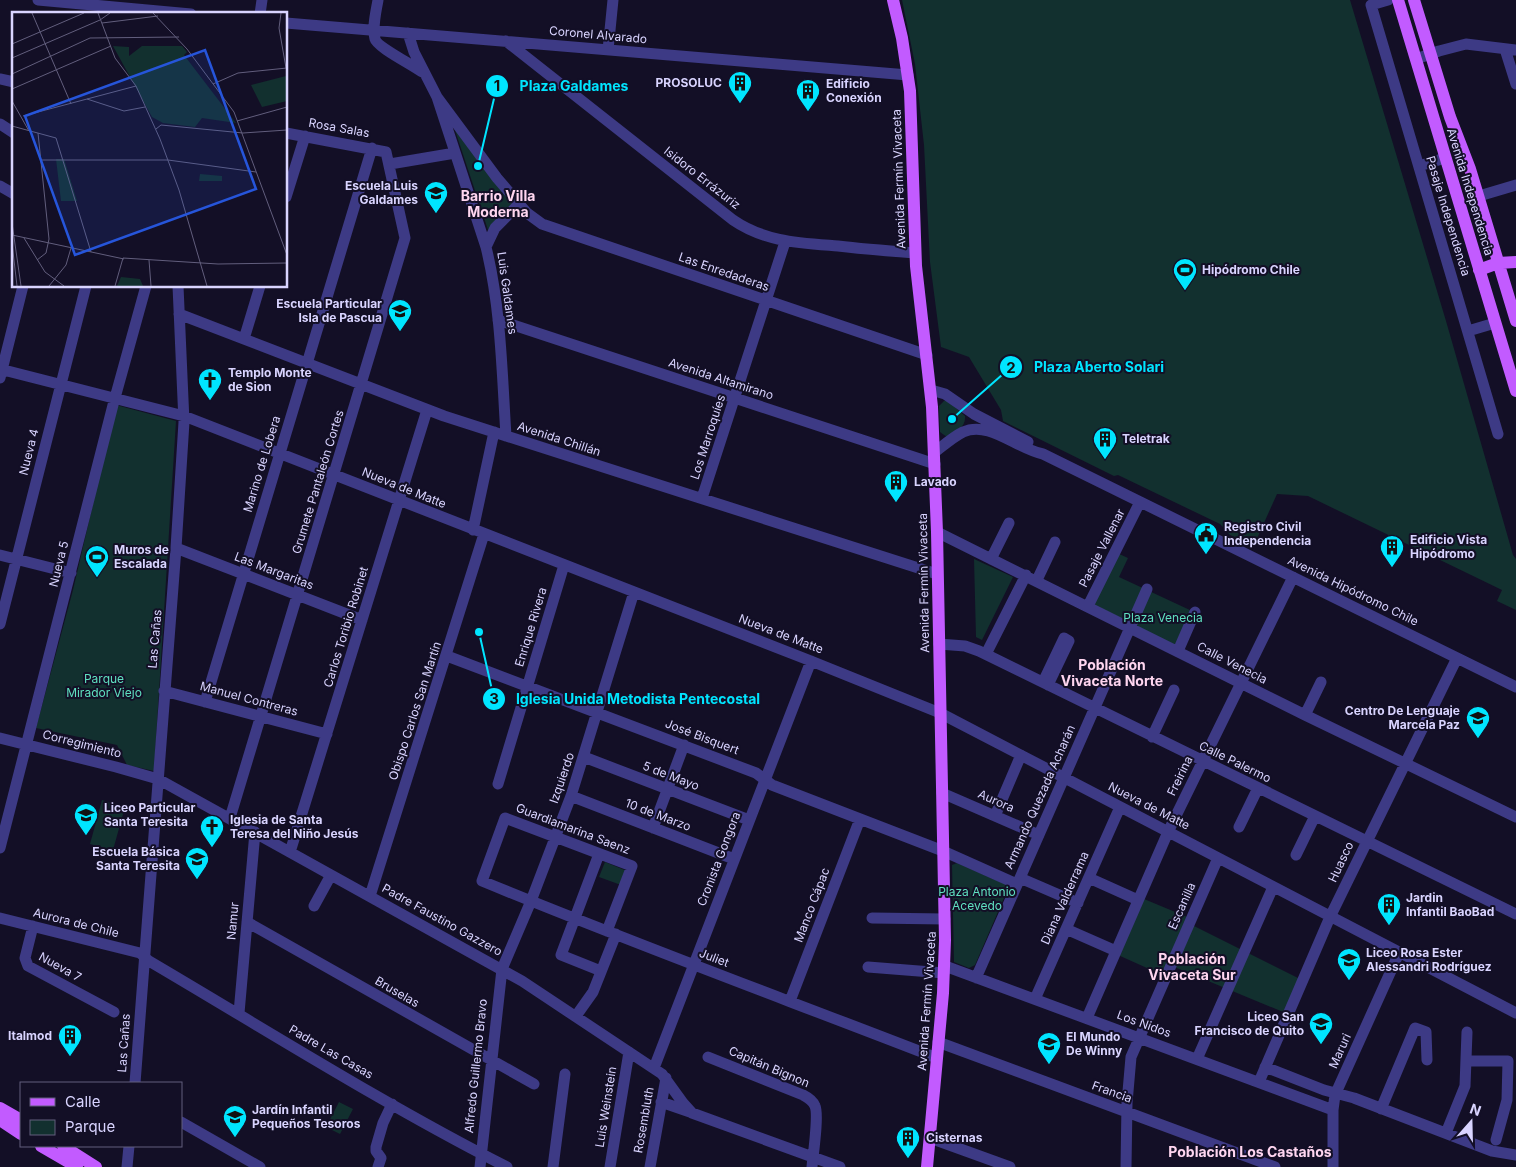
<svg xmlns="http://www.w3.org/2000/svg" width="1516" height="1167" viewBox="0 0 1516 1167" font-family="Inter,sans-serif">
<rect width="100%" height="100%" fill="#130f26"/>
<path fill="#12302f" d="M902 0H1350L1446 321 1513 555 1516 559V610L1497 601 1502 590 1308 496 1277 494 1254 545 1230 535 1220 524 1118 475 1114 476 1003 421 1001 410 969 357 941 347 930 262 924 145 915 64Z
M452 121 526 211 508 219 491 239Z
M944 401H948L965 416C966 428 956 431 947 437L940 432 939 406Z
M116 405 176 421 154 771 127 765 117 745 36 728 73 590Z
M1117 553 1128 558 1119 577 1192 611 1175 645 1094 606Z
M974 559 1013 577 982 640 976 637Z
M102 800 125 807 113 850 90 844Z
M605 862 627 871 621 885 599 877Z
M957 863 1007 885V891L975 965 969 968 954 962 952 865Z
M1144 899 1192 919 1190 924 1302 980 1288 1014 1172 966 1167 977 1118 955Z
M339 1102 353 1109 340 1134 326 1127Z"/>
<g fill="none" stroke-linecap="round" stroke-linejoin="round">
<path stroke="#3d3a85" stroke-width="11" d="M38 0 191 14
M378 0C376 12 372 27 375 39 377 47 413 65 422 72
M1388 0 1371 5 1498 434
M260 14 262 0
M286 23 908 75
M408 33 414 52 437 97 486 247C501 308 502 373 506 436
M506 41 733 220C765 242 800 243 838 246 863 249 889 251 915 253
M1505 49 1516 84
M608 50 613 0
M1416 59 1439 51 1466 44 1516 50
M0 79 14 82
M437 97 497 178 527 213 542 224 927 355
M0 124 14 133
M390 164 455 153
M1419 166 1445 158
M0 186 14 194
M1479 196 1516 185
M286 197 305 136
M486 247 495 228 519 204
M179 314 444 416 937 574
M498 320 935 464
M1468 331 1495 323
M244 339 260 286
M0 369 184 416 811 661 940 713 1516 1013
M0 378 23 286
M931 390 945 394 974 414 1028 442
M935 452C944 445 953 437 963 432 989 420 1017 449 1043 454L1516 687
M702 498 785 242
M473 530 494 432
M937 532 1305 715 1516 817
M176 548 362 620
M0 555 71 573
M991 559 1009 523
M1037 580 1055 542
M1088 606 1140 502
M0 624 86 286
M939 644 965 646 979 651 1516 914
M1178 651 1195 612
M986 654 1026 575
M447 656 756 773 772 785 943 851 1017 884
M1043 682 1064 638 1069 641 1048 685
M164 691 327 734
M205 702 372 148
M1305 715 1321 682
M1152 737 1174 690
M0 738 116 767 158 779 522 981 662 1074 683 1103 692 1113 840 1167
M584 757 749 820
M498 784 564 565
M942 793 1039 835
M571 796 734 859
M995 816 1021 755
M230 818 405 238 386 152 286 133
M1239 827 1258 788
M653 828 684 745
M0 848 113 405 146 286
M290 852 427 410
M599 854 561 955 601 971
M1296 855 1315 816
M1020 878 1078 903
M1089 878 1138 900
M370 896 484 534
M314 906 331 875
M0 918 140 953 149 961C268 1031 385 1105 507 1167
M872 918 945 919
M247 922 534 1084
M33 926 25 958 28 966 114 1012
M1066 929 1116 951
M607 931 632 866 505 818 482 881C632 943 785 999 937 1058
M945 966 1333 1110
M868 967 944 973
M976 978 1147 589
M1035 999 1120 807
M790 1001 860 819
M239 1013 255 832
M576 1016 593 992 616 934
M1087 1018 1168 832 1293 577
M938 1042 1275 1167
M708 1057 803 1095C807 1097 813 1101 815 1106 819 1115 813 1155 812 1167
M1197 1059 1273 887
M1466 1061H1508L1507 1100 1496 1140
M1265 1067 1324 1090 1354 1098 1492 1151 1516 1155
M654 1068 811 661
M1259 1082 1330 917 1457 658
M135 1083 176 548 184 422 178 286
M661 1102 690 1112
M1381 1109 1415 1028 1426 1032 1427 1060
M181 1122 260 1167
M1446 1133 1465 1086 1467 1032
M930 1138 1010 1167
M127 1167 129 1146
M378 1167 381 1158 376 1151V1147L383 1123 392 1104
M480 1167 502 969 531 901 571 796 634 592
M553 1167 565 1074
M610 1167 629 1052
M650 1167 666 1078
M1126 1167 1127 1103 1131 1057 1218 858
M1333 1167V1110L1335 1095 1399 953"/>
<path stroke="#c25bff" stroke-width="12" d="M893 0 902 38 910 91 916 266 932 407 937 532 945 940 943 993 927 1167
M1398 0 1516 391
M1414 0 1450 117 1470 169 1516 321
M1479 270 1498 263 1516 262
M0 1108 21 1120
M0 1120 21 1134
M41 1146 77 1167
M63 1146 96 1167"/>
</g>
<defs>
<g id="building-pin" transform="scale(1.25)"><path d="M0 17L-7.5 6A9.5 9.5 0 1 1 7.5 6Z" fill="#00e5ff" stroke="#130f26"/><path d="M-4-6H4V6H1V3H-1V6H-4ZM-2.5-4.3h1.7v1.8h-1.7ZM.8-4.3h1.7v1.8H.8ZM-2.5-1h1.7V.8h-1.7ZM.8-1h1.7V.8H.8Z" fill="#111"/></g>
<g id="school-pin" transform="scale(1.25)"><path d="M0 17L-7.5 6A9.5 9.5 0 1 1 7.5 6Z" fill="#00e5ff" stroke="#130f26"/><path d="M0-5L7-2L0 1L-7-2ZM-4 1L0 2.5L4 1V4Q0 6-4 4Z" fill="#111"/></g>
<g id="stadium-pin" transform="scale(1.25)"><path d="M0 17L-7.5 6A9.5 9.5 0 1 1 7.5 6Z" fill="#00e5ff" stroke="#130f26"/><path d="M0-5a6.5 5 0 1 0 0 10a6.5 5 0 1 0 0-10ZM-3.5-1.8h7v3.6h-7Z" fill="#111"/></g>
<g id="church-pin" transform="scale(1.25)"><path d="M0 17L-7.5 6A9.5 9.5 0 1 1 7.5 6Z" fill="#00e5ff" stroke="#130f26"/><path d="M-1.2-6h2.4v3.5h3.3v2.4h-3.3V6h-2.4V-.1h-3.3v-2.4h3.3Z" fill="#111"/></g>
<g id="civic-pin" transform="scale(1.25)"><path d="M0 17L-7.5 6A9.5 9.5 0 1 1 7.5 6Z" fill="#00e5ff" stroke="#130f26"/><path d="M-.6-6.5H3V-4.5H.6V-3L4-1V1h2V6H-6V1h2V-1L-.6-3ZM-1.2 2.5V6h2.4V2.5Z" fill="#111"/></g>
</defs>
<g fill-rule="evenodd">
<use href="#building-pin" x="740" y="83"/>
<use href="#building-pin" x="808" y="91"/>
<use href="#school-pin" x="436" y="193"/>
<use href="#stadium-pin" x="1185" y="270"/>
<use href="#school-pin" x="400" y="311"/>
<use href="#church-pin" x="210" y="380"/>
<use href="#building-pin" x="1105" y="439"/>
<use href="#building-pin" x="896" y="482"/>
<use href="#civic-pin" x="1206" y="534"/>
<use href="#building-pin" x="1392" y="547"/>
<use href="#stadium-pin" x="97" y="557"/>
<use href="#school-pin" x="1478" y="718"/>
<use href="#school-pin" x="86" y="815"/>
<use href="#church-pin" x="212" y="827"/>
<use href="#school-pin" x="197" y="859"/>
<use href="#building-pin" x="1389" y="905"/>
<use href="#school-pin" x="1349" y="960"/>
<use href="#school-pin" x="1321" y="1024"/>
<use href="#building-pin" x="70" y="1036"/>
<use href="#school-pin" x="1049" y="1044"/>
<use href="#school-pin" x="235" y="1117"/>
<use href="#building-pin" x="908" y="1138"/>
</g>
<g text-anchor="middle" stroke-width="4" stroke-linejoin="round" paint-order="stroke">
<g font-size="12" fill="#d9d4ff" stroke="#130f26">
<text transform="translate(598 35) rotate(5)" y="4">Coronel Alvarado</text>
<text transform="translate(339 128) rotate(10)" y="4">Rosa Salas</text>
<text transform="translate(702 178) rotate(38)" y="4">Isidoro Errázuriz</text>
<text transform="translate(899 179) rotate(-92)" y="4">Avenida Fermín Vivaceta</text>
<text transform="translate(1470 192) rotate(73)" y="4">Avenida Independencia</text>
<text transform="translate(1448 216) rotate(73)" y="4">Pasaje Independencia</text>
<text transform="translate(724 272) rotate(19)" y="4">Las Enredaderas</text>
<text transform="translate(507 293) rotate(82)" y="4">Luis Galdames</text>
<text transform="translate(721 379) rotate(18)" y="4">Avenida Altamirano</text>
<text transform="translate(708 437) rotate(-72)" y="4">Los Marroquíes</text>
<text transform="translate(559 439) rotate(18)" y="4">Avenida Chillán</text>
<text transform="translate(29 452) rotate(-76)" y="4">Nueva 4</text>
<text transform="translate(262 464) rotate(-73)" y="4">Marino de Lobera</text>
<text transform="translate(318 482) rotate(-73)" y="4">Grumete Pantaleón Cortes</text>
<text transform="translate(404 488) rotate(22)" y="4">Nueva de Matte</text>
<text transform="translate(1102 548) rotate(-63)" y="4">Pasaje Vallenar</text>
<text transform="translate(59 564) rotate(-76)" y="4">Nueva 5</text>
<text transform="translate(274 571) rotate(21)" y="4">Las Margaritas</text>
<text transform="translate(924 583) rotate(-91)" y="4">Avenida Fermín Vivaceta</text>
<text transform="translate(1353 591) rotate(26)" y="4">Avenida Hipódromo Chile</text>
<text transform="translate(346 627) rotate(-73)" y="4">Carlos Toribio Robinet</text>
<text transform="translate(531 627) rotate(-73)" y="4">Enrique Rivera</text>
<text transform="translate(781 634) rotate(21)" y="4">Nueva de Matte</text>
<text transform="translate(155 639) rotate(-85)" y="4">Las Cañas</text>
<text transform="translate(1232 663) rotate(27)" y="4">Calle Venecia</text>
<text transform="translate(249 699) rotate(15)" y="4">Manuel Contreras</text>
<text transform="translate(415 711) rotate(-72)" y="4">Obispo Carlos San Martín</text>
<text transform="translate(702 737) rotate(21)" y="4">José Bisquert</text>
<text transform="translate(82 744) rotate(14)" y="4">Corregimiento</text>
<text transform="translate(1235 762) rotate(26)" y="4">Calle Palermo</text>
<text transform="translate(671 776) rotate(21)" y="4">5 de Mayo</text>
<text transform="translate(1180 776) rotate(-64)" y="4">Freirina</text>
<text transform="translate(562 778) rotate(-71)" y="4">Izquierdo</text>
<text transform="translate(1040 797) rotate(-66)" y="4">Armando Quezada Acharán</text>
<text transform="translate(996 801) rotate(24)" y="4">Aurora</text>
<text transform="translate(1149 806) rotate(27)" y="4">Nueva de Matte</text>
<text transform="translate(658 815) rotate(21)" y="4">10 de Marzo</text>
<text transform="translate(573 829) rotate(21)" y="4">Guardiamarina Saenz</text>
<text transform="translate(719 859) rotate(-69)" y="4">Cronista Gongora</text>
<text transform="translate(1341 862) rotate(-65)" y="4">Huasco</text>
<text transform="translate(1065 898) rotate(-66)" y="4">Diana Valderrama</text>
<text transform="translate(812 905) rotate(-69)" y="4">Manco Cápac</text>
<text transform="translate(1182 906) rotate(-66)" y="4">Escanilla</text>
<text transform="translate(442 920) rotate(29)" y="4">Padre Faustino Gazzero</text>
<text transform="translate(233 921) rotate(-85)" y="4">Namur</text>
<text transform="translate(76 923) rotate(14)" y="4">Aurora de Chile</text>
<text transform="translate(714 958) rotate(21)" y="4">Juliet</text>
<text transform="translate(60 967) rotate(29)" y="4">Nueva 7</text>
<text transform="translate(397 992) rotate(30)" y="4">Bruselas</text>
<text transform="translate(927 1001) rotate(-86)" y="4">Avenida Fermín Vivaceta</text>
<text transform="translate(1144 1024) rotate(20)" y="4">Los Nidos</text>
<text transform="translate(124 1043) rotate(-86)" y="4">Las Cañas</text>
<text transform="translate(1340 1051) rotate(-66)" y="4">Maruri</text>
<text transform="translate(331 1052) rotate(30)" y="4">Padre Las Casas</text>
<text transform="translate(476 1066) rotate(-84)" y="4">Alfredo Guillermo Bravo</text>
<text transform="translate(769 1067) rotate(23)" y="4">Capitán Bignon</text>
<text transform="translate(1112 1092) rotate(20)" y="4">Francia</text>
<text transform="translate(606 1107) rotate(-81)" y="4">Luis Weinstein</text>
<text transform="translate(644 1120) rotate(-80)" y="4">Rosembluth</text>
</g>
<g font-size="12" font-weight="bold" fill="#d9d4ff" stroke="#130f26" text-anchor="start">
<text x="722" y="87" text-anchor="end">PROSOLUC</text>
<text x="826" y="88">Edificio<tspan x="826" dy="14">Conexión</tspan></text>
<text x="418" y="190" text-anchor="end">Escuela Luis<tspan x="418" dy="14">Galdames</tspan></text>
<text x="1202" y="274">Hipódromo Chile</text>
<text x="382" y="308" text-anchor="end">Escuela Particular<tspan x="382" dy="14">Isla de Pascua</tspan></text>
<text x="228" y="377">Templo Monte<tspan x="228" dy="14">de Sion</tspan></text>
<text x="1122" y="443">Teletrak</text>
<text x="914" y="486">Lavado</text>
<text x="1224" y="531">Registro Civil<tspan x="1224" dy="14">Independencia</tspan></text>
<text x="1410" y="544">Edificio Vista<tspan x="1410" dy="14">Hipódromo</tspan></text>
<text x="114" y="554">Muros de<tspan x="114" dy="14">Escalada</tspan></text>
<text x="1460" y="715" text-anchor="end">Centro De Lenguaje<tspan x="1460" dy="14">Marcela Paz</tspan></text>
<text x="104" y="812">Liceo Particular<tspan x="104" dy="14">Santa Teresita</tspan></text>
<text x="230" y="824">Iglesia de Santa<tspan x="230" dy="14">Teresa del Niño Jesús</tspan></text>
<text x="180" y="856" text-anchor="end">Escuela Básica<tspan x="180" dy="14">Santa Teresita</tspan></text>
<text x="1406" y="902">Jardin<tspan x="1406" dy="14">Infantil BaoBad</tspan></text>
<text x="1366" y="957">Liceo Rosa Ester<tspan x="1366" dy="14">Alessandri Rodríguez</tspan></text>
<text x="1304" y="1021" text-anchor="end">Liceo San<tspan x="1304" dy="14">Francisco de Quito</tspan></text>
<text x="52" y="1040" text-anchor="end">Italmod</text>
<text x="1066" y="1041">El Mundo<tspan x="1066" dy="14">De Winny</tspan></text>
<text x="252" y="1114">Jardín Infantil<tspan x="252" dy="14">Pequeños Tesoros</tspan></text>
<text x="926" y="1142">Cisternas</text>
</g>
<g font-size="12" fill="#5fe0c0" stroke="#130f26">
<text x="1163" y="622">Plaza Venecia</text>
<text x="104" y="683">Parque<tspan x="104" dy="14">Mirador Viejo</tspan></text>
<text x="977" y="896">Plaza Antonio<tspan x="977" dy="14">Acevedo</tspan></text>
</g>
<g font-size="14" font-weight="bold" fill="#ffd6f0" stroke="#130f26">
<text x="498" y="201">Barrio Villa<tspan x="498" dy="16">Moderna</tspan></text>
<text x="1112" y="670">Población<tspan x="1112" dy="16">Vivaceta Norte</tspan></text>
<text x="1192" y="964">Población<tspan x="1192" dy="16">Vivaceta Sur</tspan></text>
<text x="1250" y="1157">Población Los Castaños</text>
</g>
</g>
<g transform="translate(12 12)">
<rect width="275" height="275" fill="#130f26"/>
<path d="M101 34 117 35V44L130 34H170L175 40 172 43 224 111 190 106 183 115 151 111 140 105ZM274 64 275 89 250 95 239 73ZM44 147H52L65 189H49ZM188 162 210 164V169H187ZM109 265 128 267 131 274H105Z" fill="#12302f"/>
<path fill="none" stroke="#625e7d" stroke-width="1" d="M20 1 59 92M86 1 103 46 124 74 148 127 167 178 195 274M141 1 175 37 222 100 275 243M269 1 267 16 274 56M90 11 146 4M0 32 72 1M0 46 88 8 98 1M0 62 78 26 167 25M201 72 226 61 275 56M0 77 99 34M75 87 112 99 133 95M0 89 17 119M11 104 124 74M225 109 275 95M0 114 44 126 79 240M144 117 149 113 231 121 275 118M29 148H156L244 160M0 211 9 274M0 223 112 247M12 226 33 260 52 274M0 231 5 274M111 246 206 252 275 251M25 248 34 241 37 227 26 121M137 248 139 274M37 274 54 253 59 236M103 274 111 246"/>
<path fill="#2655da" fill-opacity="0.15" stroke="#2655da" stroke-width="2.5" d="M193 38 244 177 63 243 13 104Z"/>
<rect width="275" height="275" fill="none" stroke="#d9d4ff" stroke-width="2.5"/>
</g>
<path fill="none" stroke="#00e5ff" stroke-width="2" d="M478 166L497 86M952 419L1011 367M479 632L494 699"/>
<g fill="#00e5ff" stroke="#130f26" stroke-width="2">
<circle cx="478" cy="166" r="5"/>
<circle cx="952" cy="419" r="5"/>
<circle cx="479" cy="632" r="5"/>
<circle cx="497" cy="86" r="12"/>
<circle cx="1011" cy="367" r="12"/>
<circle cx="494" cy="699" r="12"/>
</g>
<g font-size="15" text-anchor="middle" font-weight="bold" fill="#111">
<text x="497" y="91">1</text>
<text x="1011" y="373">2</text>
<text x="494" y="704">3</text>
</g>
<g font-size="14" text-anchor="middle" font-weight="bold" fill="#00e5ff" stroke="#130f26" stroke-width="4" stroke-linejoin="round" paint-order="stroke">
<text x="574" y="91">Plaza Galdames</text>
<text x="1099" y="372">Plaza Aberto Solari</text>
<text x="638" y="704">Iglesia Unida Metodista Pentecostal</text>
</g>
<rect x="20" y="1082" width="162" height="65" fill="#130f26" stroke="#625e7d"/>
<rect x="30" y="1098" width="25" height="8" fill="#c25bff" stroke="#625e7d"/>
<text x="65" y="1107" font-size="15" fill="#d9d4ff">Calle</text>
<rect x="30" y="1120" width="25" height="15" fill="#12302f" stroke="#625e7d"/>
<text x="65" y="1132" font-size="15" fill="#d9d4ff">Parque</text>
<g transform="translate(1471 1122) rotate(20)" stroke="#130f26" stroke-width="4" paint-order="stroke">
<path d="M0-4L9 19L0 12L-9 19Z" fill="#d9d4ff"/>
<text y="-8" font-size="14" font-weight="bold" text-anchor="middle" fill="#d9d4ff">N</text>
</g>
</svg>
